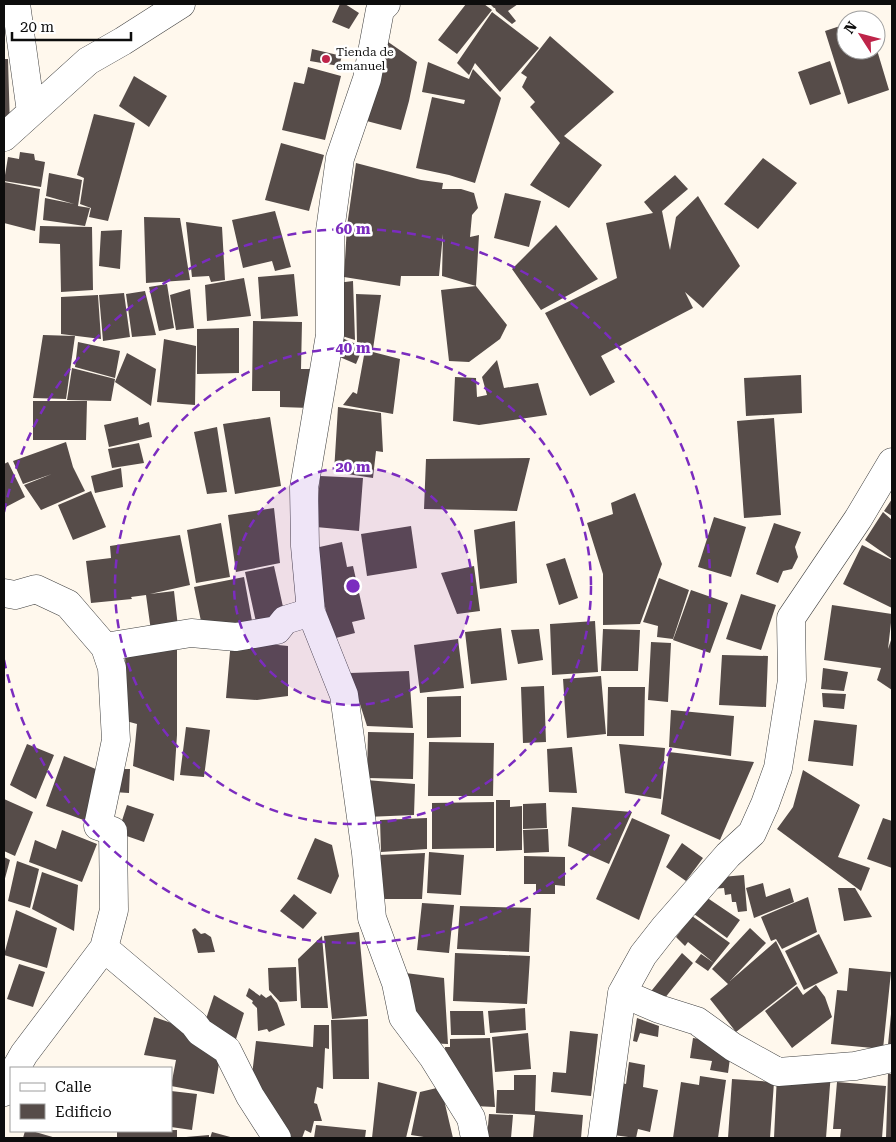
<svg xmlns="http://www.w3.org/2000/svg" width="896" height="1142" viewBox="0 0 896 1142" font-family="'Roboto Serif',serif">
<rect width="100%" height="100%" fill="#fff8ed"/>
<path fill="#564c49" d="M340 4H345L359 13 349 29 332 22Z
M466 4H484L492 10 457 54 438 40Z
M490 4H518L508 11 516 21 512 24 496 11 495 8H494Z
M492 12 539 48 500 92 475 63 469 75 457 63Z
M846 24V50H877L889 90 848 104 825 31Z
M550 36 614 92 564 136 602 165 569 208 530 185 560 143 530 107 535 102 522 87 527 77 521 73Z
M381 37 417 62 409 101 401 130 359 119Z
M312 49 342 56 339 66 310 61Z
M4 59H8L10 128H4Z
M830 61 841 94 810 105 798 72Z
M428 62 469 79 473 69 501 98 475 183 449 175 416 168 432 97 464 104 465 100 422 92Z
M308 67 341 76 325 140 282 130 294 82 304 84Z
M134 76 167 96 149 127 119 106Z
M94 114 135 123 108 221 89 217 91 208 80 204 84 178 77 175Z
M281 143 324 155 309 211 265 200Z
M20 152 34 154 35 160 45 162 41 187 4 181 8 157 19 159Z
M763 158 797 183 758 229 724 204Z
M356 163 421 180 443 183 442 189H461L474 193 478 208 472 215 470 237 479 235 476 286 507 325 500 339 469 362 449 361 441 290 476 286 442 276 443 234 439 276H401L400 286 344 277 347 226Z
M49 173 82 180 78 206 90 208 85 226 43 220 45 198 74 204 46 196Z
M675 175 688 189 662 211 670 250 676 217 698 196 740 266 703 308 685 292 693 308 601 356 615 382 590 396 545 313 617 278 606 223 653 213 644 202Z
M4 182 40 189 35 231 4 223Z
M505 193 541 201 529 247 494 238Z
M275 211 291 267 275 271 272 261 243 268 232 220Z
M144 217 180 218 190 280 146 283Z
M186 222 222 227 225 280 211 282 209 276 192 277Z
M556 225 598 279 541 310 512 269Z
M40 226 92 227 93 290 61 292 60 244 39 243Z
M122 230 120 269 99 266 101 231Z
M294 274 298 316 261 319 258 277Z
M244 278 251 316 207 321 205 285Z
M353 281 355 340 342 336 337 283Z
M167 284 174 328 159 331 149 287Z
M190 289 194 328 176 330 170 295Z
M145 291 156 335 132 337 126 294Z
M124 293 130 337 103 341 99 295Z
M356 294 381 295 373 349 365 348V344L357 342Z
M98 295 101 339 61 334V297Z
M253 321 302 322 301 369H311L310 408 280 407V391H252Z
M239 328V373L197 374V329Z
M43 335 75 336 66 399 33 398Z
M342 338 363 347 356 364 335 355Z
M164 339 196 346 195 405 157 402Z
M78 342 120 351 115 378 75 367Z
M365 350 400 359 393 414 343 405 353 392 357 394Z
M127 353 156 369 151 406 115 382Z
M497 360 504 388 538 383 547 415 479 425 453 421 455 377 476 378 477 397 487 395 482 377Z
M72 368 115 379 111 401 67 400Z
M801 375 802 413 746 416 744 378Z
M33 401H87L86 440H33Z
M338 407 381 413 383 452 376 451 373 478 334 472Z
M138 417 139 425 149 422 152 437 109 447 104 425Z
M270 417 281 486 235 494 223 424Z
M774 418 781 515 744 518 737 421Z
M217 427 227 492 207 494 194 432Z
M66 442 73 467 85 491 41 510 24 485 52 474 23 484 13 461Z
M139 443 144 463 112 468 108 449Z
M530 458 517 511 424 509 426 459Z
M8 462 25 497 4 508V464Z
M121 468 123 487 95 493 91 476Z
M320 476 363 478 359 531 316 527Z
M91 491 106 527 73 540 58 505Z
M635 493 662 564 640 624 603 625V574L587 523 613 514 611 503Z
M892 499V516L884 511Z
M274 508 280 563 236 572 228 515Z
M883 512 892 520V559L865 540Z
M714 517 746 527 731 577 698 567Z
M515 521 517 583 480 589 474 530Z
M221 523 230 577 196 583 187 530Z
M774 523 801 532 795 547 798 557 792 569 783 571 778 583 756 574Z
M411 526 417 568 367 576 361 534Z
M180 535 190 585 150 594 174 591 178 627 151 631 146 595 131 597 132 599 91 603 86 561 111 558 110 546Z
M342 542 347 567 353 566 365 619 352 622 355 633 332 639 318 574 322 573 315 548Z
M862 545 892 560V608L843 584Z
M565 558 578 598 559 605 546 564Z
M274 566 285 616 256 622 245 572Z
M474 566 480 611 457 614 441 573Z
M244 577 252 621 203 631 194 587Z
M659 578 689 590 673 639 657 637 658 626 643 622Z
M691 590 728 603 710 653 673 640Z
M741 594 776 605 761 650 726 639Z
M832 605 892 614 888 649 892 637V690L877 680 881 668 824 660Z
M595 621 598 672 552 675 550 624Z
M501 628 507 680 471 684 465 632Z
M539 629 543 660 518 664 511 630Z
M603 629 640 630 638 671H601Z
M458 639 464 688 420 693 414 645Z
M231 640 288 646V696L257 700 226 698Z
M651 642 671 643 668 702 648 700Z
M177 645V735L174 781 133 766 137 724 126 721 125 646Z
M722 655 768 656 766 707 719 705Z
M823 668 848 672 844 691 821 689Z
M409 671 413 728 367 726 350 673Z
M601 676 606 734 567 738 563 679Z
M544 686 546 742 523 743 521 687Z
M608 687H645L644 736H607Z
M822 693 846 694 844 709 823 707Z
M461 696V737L427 738V697Z
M671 710 734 716 731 756 669 747Z
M814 720 857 725 853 766 808 761Z
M186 727 210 730 204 777 180 775Z
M368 732 414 733 413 779 367 778Z
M429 742 494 743 493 796H428Z
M27 744 54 755 36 799 10 785Z
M619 744 665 748 661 799 625 793Z
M572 747 577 793 549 792 547 749Z
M669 752 754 762 720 840 661 814Z
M64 756 103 772 94 824 46 806Z
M113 769H130L129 793 113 792Z
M803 770 860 805 838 857 870 868 861 891 777 829 793 807Z
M366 780 415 784 414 815 366 817Z
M4 799 33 812 15 856 4 851Z
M496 800H510V807L522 806V850L496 851Z
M494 802V848L432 849V803Z
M546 803 547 828 523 829V804Z
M127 805 154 814 144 842 118 833Z
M572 807 632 812 609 864 568 846Z
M427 818V849L381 852 380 820Z
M632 818 670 835 639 920 596 899Z
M883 818 892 821V868L867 859Z
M548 829 549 852 524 853 523 830Z
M62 830 97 844 82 882 29 862 35 840 56 849Z
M315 838 332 845 339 876 331 894 297 879Z
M682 843 703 858 686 881 666 867Z
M429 852 464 855 461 895 427 893Z
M425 853 422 899H380L378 855Z
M524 856 565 857V886L555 885V894H536V884H524Z
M4 857 10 860 4 882Z
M17 861 39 869 30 908 8 901Z
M42 872 78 885 74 931 32 909Z
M744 875 747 911 738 912 736 902H732L731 894 725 895 724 888 712 889 711 878Z
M763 883 766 897 790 888 794 902 754 918 746 888Z
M838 888H855L872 917 844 921Z
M294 894 317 913 303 929 280 911Z
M706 897 740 920 727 938 694 914Z
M808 897 817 932 782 949 776 939 771 941 761 917Z
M422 903 454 905 449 953 417 950Z
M460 906 531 908 529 952 457 949Z
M16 910 57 928 47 968 4 955Z
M692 916 730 943 714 963 688 942 685 946 676 937Z
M195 928 201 934 205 933 211 937 215 952 198 953 192 930Z
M750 928 766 943 730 981 776 941 797 984 736 1032 710 999 728 984 712 969Z
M359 932 367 1016 332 1019 324 936Z
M819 934 838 973 804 990 785 951Z
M322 936 328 1008H301L298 959Z
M455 953 530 956 527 1004 453 1001Z
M682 953 693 963 660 1004 648 995Z
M701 954 714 963 708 971 695 962Z
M19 964 45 972 33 1007 7 999Z
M296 967 297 1001 280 1002 269 990 268 968Z
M849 968 891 972 883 1049 831 1044 837 990 847 991Z
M398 972 444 978 448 1044 426 1043Z
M816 985 825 997 832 1017 792 1048 765 1011 797 986 803 995Z
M249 988 260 996 261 994 266 998 271 995 273 998 277 1003 285 1025 269 1032 267 1029 258 1031 257 1008 252 1003 253 1001 246 996Z
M214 995 244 1013 233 1049 202 1031Z
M525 1008 526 1030 490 1033 488 1011Z
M450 1011H483L485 1035H451Z
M891 1014H892V1045H888Z
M154 1017 192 1030 221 1051 214 1094 171 1086 176 1060 144 1055Z
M637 1018 659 1026 658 1037 640 1033 637 1042 633 1041Z
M368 1019 369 1079H333L331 1020Z
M314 1025H329V1049L325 1048 323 1089 317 1087 314 1103 317 1104 322 1121H314L311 1133 305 1130 302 1138H287L264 1103 266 1095 250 1092 256 1041 313 1047Z
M570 1031 598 1034 591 1096 551 1092 553 1072 566 1073Z
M528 1033 531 1069 495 1072 492 1037Z
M490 1038 495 1107 474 1106 446 1070 445 1047H450V1039Z
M693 1038 720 1042 731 1051 728 1073 710 1070 712 1061 690 1058Z
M629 1062 645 1065 643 1087 658 1090 650 1132 638 1129 636 1138 613 1135 622 1083 626 1084Z
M831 1072 826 1138H774L777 1075Z
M888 1074H892V1138H886Z
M514 1075H536L535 1111 583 1115 581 1138H533L535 1115 496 1113 497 1090H514Z
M700 1076 726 1080 718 1138H673L681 1082 699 1085Z
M732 1079 774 1082 770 1138H728Z
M378 1082 417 1092 406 1138H372Z
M837 1082 886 1086 882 1138H840L841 1129H833Z
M441 1087 453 1138H430L411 1135 420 1092Z
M171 1091 197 1094 192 1130 171 1127Z
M489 1114 513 1115 511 1138H487Z
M316 1125 366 1130 365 1138H314Z
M177 1130V1138H117V1131Z
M25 1131H32L56 1138H23Z
M212 1132 234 1138H210Z
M209 1135V1138H186V1137Z"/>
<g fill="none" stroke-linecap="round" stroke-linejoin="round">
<g stroke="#404040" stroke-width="29">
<path id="street" d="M16 4 31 112
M386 4 380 10 367 79 340 158 330 231V335L304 488 305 546 311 612 344 695 366 853 372 918 396 983 403 1017 433 1057 471 1118 475 1138
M4 137 88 61 123 41 181 4
M892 462 858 519 791 618 792 680 778 768 765 804 752 833 728 855 665 927 643 955 622 993 659 1009 697 1021 733 1047 778 1072 855 1066 892 1058
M4 593 15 595 36 589 68 604 105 647 112 668 116 740 98 826 113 831 114 910 104 948 24 1054 16 1068
M105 647 191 633 236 637 277 630 285 620 311 612
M104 948 194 1024 200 1032 227 1050 250 1096 277 1138
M4 1092 11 1077
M602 1138 622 993"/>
</g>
<use href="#street" stroke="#fff" stroke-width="28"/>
</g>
<circle cx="353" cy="586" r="119" fill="#7b2cbf" fill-opacity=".12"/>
<g fill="none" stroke="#7b2cbf" stroke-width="2.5" stroke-dasharray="9 6">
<circle cx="353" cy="586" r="119"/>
<circle cx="353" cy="586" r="238"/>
<path d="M4 512A357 357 0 1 1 4 660"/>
</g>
<circle fill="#be2449" stroke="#fff" stroke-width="2" cx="326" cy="59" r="5"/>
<g text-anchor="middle" stroke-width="5" stroke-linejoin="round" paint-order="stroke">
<g font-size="12" fill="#0d0d0d" stroke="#fff" text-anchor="start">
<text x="336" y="56">Tienda de<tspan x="336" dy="14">emanuel</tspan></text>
</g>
</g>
<circle cx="353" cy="586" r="8" fill="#7b2cbf" stroke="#fff" stroke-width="2.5"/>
<g font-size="15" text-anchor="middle" font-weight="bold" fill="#7b2cbf" stroke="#fff" stroke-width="5" stroke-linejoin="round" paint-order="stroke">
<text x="353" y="234">60 m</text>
<text x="353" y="353">40 m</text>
<text x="353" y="472">20 m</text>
</g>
<rect width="896" height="1142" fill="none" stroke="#0d0d0d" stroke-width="10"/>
<rect x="10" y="1067" width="162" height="65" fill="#ffffff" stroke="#9e9e9e"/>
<rect x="20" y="1083" width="25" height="8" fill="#ffffff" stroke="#9e9e9e"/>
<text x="55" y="1092" font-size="15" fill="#0d0d0d">Calle</text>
<rect x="20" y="1104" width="25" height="15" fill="#564c49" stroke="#9e9e9e"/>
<text x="55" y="1117" font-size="15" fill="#0d0d0d">Edificio</text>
<g transform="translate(861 35) rotate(306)"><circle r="24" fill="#ffffff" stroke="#9e9e9e"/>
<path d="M0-4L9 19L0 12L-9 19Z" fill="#be2449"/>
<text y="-8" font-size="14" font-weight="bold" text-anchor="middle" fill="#0d0d0d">N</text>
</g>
<path d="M12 32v8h119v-8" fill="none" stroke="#0d0d0d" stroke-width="2.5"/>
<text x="20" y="32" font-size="15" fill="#0d0d0d" stroke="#ffffff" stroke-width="4" paint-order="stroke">20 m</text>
</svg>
